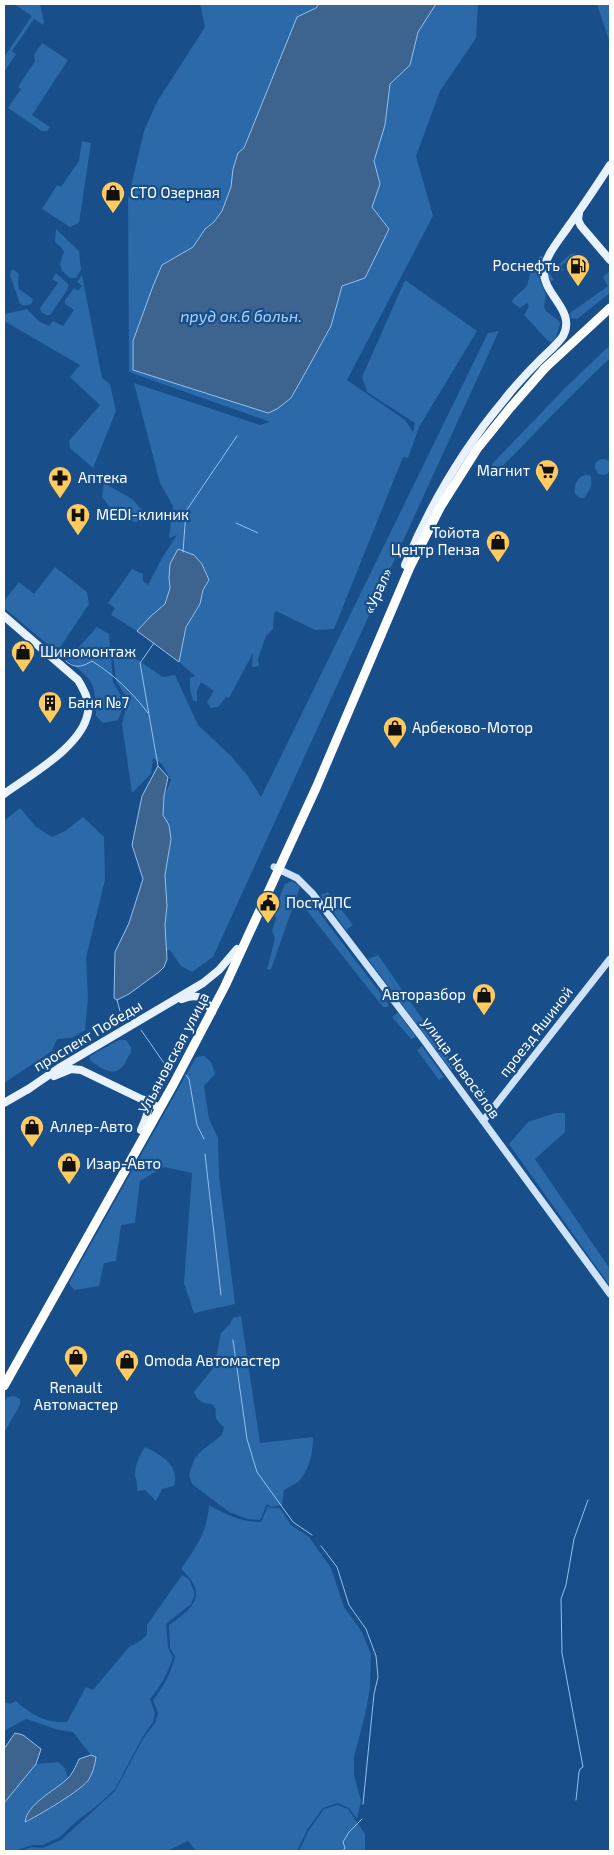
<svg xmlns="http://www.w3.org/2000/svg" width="614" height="1855" viewBox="0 0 614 1855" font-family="'Exo 2',sans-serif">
<rect width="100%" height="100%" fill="#184e8a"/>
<path fill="#2b69a8" d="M14 4H40L44 22 43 25 34 19 12 51 16 54 4 72V57L32 16Z
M200 4H478L476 38 440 91 416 156 433 216 347 380 405 420 413 432 415 423 367 392 362 377 405 280 477 331 419 427 408 458 403 457 334 629 315 630 276 611 274 614 273 629 266 636 258 659 259 666 252 667 253 653 229 698 226 697 218 707 211 708 207 702 214 691 201 682 197 691V702L193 700 190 690V678L195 676 179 662 186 627 200 604 203 590 209 581 186 553 178 549 169 577 170 588 165 604 151 616 137 631 111 615 115 608 108 603 132 569 143 574V581L148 585 162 558 177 535 169 538 173 506 160 483 134 383 260 425 270 422 129 372 128 199 144 131 157 102 205 27Z
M597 4H610V20L609 22 610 25V43Z
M42 43 68 60 32 115 50 127 47 131H42L8 108 21 89 18 87 35 61 34 55Z
M82 141 91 143 79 223 70 227 42 209 57 185 61 187 79 161Z
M56 229 79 251 81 270 76 278H70L62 271 60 264 64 252 61 247 55 242Z
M572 253 576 254 578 259 572 264 569 260 561 266 564 270 558 272 556 270 550 274 554 280 551 281 548 277 550 272Z
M540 256 545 257 539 277 546 295 544 307 546 311 559 321 560 324 556 337 553 342 548 341 524 315 529 306 527 303 520 308 512 302 513 299 527 286 532 266Z
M11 270H14L19 274 18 283 19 289 33 299 31 304 23 306 20 304 10 275Z
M610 271V293L577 319 571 318 570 313 608 286 603 277Z
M56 273 68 284V289L50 315H47L41 312 40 308 58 283 52 279Z
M82 275 102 378 110 384 116 411 93 468 70 448 69 441 100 405 70 377 80 365 4 321V314L27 309 40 322 49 326 53 321 63 326 74 310 65 304V300L74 288 78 291 82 286 77 282Z
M499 331 213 957 192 972 181 966 170 950 167 951 165 925 167 906 165 875 171 839 169 825 163 815 164 796 171 780 162 764 153 758 151 774 132 793 122 724 128 700 116 681 113 655 123 650 163 677 175 675 198 725 231 756 247 775 261 797 488 333Z
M610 345V358L565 402 496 473 491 474 489 472 493 463 565 388Z
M595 467a8 8 0 1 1 16 0a8 8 0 1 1-16 0Z
M584 475H590C594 483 589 492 584 498H580L575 494C574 485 576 479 584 475Z
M104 483 132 499 146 514 141 522C119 522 114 512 102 497Z
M55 567 87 592 89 604 57 652 4 608V601L19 582 34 594Z
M97 627 109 634 113 682 125 702 118 720 103 723 96 716C95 682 94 681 67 660Z
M20 808 36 827 52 837 65 831 83 817 104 837 105 880 86 958 88 998 85 1030 72 1038 57 1039 52 1051 4 1083V821Z
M292 881 300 887 271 969 267 970 275 938 272 931 276 919 274 910 285 884Z
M328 892 353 925 346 930 321 895Z
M309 899 387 1002 389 1006 387 1007H383L304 907 303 903Z
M378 955 455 1066 451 1070 368 959Z
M398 1013 416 1037 411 1039 392 1017Z
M119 1040H126L131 1047V1053C127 1057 126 1063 122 1067 113 1078 98 1067 90 1060V1056Z
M422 1046 444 1077 439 1080 417 1050Z
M204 1056 211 1062 215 1074 204 1086 209 1119 218 1138 219 1175 235 1304 194 1313 184 1283 192 1173 164 1167 140 1181 135 1223 121 1225 116 1261 104 1263 99 1286 74 1290 69 1283 196 1057Z
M555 1113H565V1132L535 1159 610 1269V1286L509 1144 528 1122Z
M241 1316 260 1443 313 1437C313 1452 310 1470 298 1482 294 1485 288 1487 284 1490L282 1505 272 1507 267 1504 260 1520 248 1519 229 1512 192 1484 189 1475 194 1460 200 1452 222 1435 224 1427C218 1422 214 1418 216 1409L212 1404C204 1404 197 1401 194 1392L214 1367 221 1333 230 1324 233 1318Z
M14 1396 20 1399V1405L4 1433V1403L7 1397Z
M145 1447C161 1455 180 1465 174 1486L162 1489 156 1501 145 1490 137 1491C138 1485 136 1481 135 1475 135 1464 140 1455 145 1447Z
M209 1505C226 1515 242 1522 261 1522L268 1506 271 1508H280L291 1525 309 1537 331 1568 344 1607 362 1632 371 1654 370 1688 365 1715 354 1757V1775L361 1801 357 1819 349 1808 338 1803 323 1808 307 1830 297 1851H196L188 1841 167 1851H20L32 1847 43 1848 61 1840 115 1791 143 1739 155 1723 158 1713 153 1700C164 1686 171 1673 175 1656L170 1648 169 1625C194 1607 209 1595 181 1569 196 1547 207 1533 209 1505Z
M182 1575 189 1579 195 1594 191 1604 166 1624 168 1648 173 1657C168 1673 161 1686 150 1699L155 1713 153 1722 142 1738 115 1789 99 1804 78 1820 60 1837 43 1845H32L14 1851H4V1803L36 1764 58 1762 65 1768 68 1779C56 1788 25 1807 25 1822 38 1817 82 1790 89 1780 93 1774 94 1764 95 1757L91 1755 73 1732 59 1730 26 1719 4 1731V1703L5 1702 10 1704 16 1701C31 1715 46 1723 67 1722L86 1687 93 1690 129 1647 140 1641 147 1635V1625Z
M338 1805 348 1809 365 1834V1851H299L309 1830 324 1809Z"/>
<path fill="#3c648f" stroke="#93c2f0" d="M319 4H436L418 32 410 65 390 84 385 125 374 161 380 184 372 207 389 229 365 278 342 286 331 326 309 366 291 398 277 409 268 413 133 370V341L153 286 162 265 193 247 205 229 214 222 222 211 231 187 233 169 238 153 244 148 297 17 316 8Z
M178 549 194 555 202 564 209 580 203 590 200 604 186 627 179 662 137 631 151 616 165 604 170 588 169 577 170 564Z
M158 766 168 777 164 796 163 815 169 825 171 839 165 875 167 906 165 925 167 959 164 967 159 972 129 994 117 1000 114 998 115 952 129 923 143 879 132 845 142 796Z
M15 1733 23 1735 41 1749 36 1764 4 1803V1749Z
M91 1755 96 1757C95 1764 93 1773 89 1779 84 1789 36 1817 25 1822 27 1804 54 1791 66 1780 72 1775 76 1766 79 1759Z"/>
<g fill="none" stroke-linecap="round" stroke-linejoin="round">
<path stroke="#93c2f0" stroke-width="1" d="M236 523 258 533
M183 552 186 511 237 436
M154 643 140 663 158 766
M66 661C75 669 82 667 92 661 113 674 133 693 148 713
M117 1000 120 1011
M141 1030 164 1063 169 1066
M186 1075 189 1079 197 1125 204 1139
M205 1154 221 1295
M233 1340 247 1439 257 1472 293 1522 312 1535
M321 1546 337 1567 349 1605 366 1629 376 1656 378 1677 374 1694 363 1804
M576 1800 579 1772 580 1769 583 1767 562 1653 561 1599 566 1585 574 1539 588 1500
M343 1851 345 1848 343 1842 349 1832 362 1819"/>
<path stroke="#cee3fa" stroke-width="7" d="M274 867 297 878 313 894 423 1039 610 1294
M483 1121 610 959"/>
<path stroke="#e8f2ff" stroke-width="8" d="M579 213 578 220 581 226 610 260
M405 565C430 505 462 450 504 400 515 386 527 373 539 361 547 353 557 345 563 336 577 310 542 295 544 270 546 254 561 238 570 224 584 205 597 185 610 165
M4 616 78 680C84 690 90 701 88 712 83 746 30 775 4 794
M182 999C198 993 205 997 212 1012
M54 1076 71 1069 81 1070 160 1108
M27 1090 59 1068 203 983 219 970 237 949
M4 1103 30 1088
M141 1130C145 1120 152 1109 144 1100"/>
<path stroke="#fff" stroke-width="9" d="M4 1386 173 1085 225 986 316 788 410 567 441 506 477 449 510 408 545 368 610 308"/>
</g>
<defs>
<g id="shop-pin" transform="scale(1.25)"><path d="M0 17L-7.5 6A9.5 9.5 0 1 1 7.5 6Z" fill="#ffca5e" stroke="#184e8a"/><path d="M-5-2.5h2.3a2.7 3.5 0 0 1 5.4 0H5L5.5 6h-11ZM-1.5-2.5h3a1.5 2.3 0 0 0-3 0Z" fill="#111"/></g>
<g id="fuel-pin" transform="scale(1.25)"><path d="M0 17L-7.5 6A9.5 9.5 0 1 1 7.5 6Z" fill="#ffca5e" stroke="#184e8a"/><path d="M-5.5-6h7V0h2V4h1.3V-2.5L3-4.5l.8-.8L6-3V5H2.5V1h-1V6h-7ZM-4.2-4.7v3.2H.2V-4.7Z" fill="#111"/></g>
<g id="supermarket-pin" transform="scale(1.25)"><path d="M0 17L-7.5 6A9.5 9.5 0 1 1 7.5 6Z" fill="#ffca5e" stroke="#184e8a"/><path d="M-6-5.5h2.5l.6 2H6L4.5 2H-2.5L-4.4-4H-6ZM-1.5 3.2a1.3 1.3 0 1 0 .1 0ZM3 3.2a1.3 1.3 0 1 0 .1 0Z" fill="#111"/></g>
<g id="pharmacy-pin" transform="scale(1.25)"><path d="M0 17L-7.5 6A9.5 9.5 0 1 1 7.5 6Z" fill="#ffca5e" stroke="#184e8a"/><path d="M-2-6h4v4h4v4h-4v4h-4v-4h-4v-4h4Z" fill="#111"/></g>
<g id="hospital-pin" transform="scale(1.25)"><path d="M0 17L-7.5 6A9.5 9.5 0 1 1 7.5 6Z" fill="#ffca5e" stroke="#184e8a"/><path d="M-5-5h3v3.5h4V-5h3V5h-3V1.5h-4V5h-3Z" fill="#111"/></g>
<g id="building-pin" transform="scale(1.25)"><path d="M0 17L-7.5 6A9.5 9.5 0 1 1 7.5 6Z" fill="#ffca5e" stroke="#184e8a"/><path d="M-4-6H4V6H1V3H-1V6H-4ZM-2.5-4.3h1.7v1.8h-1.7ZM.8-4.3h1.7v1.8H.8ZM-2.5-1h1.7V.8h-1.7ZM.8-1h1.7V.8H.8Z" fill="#111"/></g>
<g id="civic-pin" transform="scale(1.25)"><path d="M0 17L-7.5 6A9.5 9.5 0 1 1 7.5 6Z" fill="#ffca5e" stroke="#184e8a"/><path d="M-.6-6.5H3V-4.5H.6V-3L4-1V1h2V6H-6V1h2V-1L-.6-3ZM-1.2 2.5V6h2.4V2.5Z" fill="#111"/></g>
</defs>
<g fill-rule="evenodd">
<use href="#shop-pin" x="113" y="193"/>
<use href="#fuel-pin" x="578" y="266"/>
<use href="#supermarket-pin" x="547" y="471"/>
<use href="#pharmacy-pin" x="60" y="478"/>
<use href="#hospital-pin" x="78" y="515"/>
<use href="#shop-pin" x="498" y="542"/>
<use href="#shop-pin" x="23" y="652"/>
<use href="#building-pin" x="50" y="703"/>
<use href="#shop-pin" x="395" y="728"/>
<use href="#civic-pin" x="268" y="903"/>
<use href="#shop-pin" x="484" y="995"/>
<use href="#shop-pin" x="32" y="1127"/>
<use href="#shop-pin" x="69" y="1164"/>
<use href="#shop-pin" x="76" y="1357"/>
<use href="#shop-pin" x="127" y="1361"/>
</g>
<g text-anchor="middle" stroke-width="4.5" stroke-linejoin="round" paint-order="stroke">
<g font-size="15" fill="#fff" stroke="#184e8a" text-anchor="start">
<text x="130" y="198">СТО Озерная</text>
<text x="560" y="271" text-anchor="end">Роснефть</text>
<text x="530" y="476" text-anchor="end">Магнит</text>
<text x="78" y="483">Аптека</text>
<text x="96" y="520">MEDI-клиник</text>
<text x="480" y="538" text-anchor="end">Тойота<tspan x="480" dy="17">Центр Пенза</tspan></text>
<text x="40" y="657">Шиномонтаж</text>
<text x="68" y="708">Баня №7</text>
<text x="412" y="733">Арбеково-Мотор</text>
<text x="286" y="908">Пост ДПС</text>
<text x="466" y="1000" text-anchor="end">Авторазбор</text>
<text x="50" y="1132">Аллер-Авто</text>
<text x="86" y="1169">Изар-Авто</text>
<text x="144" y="1366">Omoda Автомастер</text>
<text x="76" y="1393" text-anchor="middle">Renault<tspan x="76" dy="17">Автомастер</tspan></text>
</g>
<g font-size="15" fill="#fff" stroke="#184e8a">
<text transform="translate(378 591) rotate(-66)" y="5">«Урал»</text>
<text transform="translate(536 1032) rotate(-52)" y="5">проезд Яшиной</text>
<text transform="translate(88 1036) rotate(-31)" y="5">проспект Победы</text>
<text transform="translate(174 1053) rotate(-62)" y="5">Ульяновская улица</text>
<text transform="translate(461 1068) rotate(54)" y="5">улица Новосёлов</text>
</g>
<g font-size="16" font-style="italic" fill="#add1f5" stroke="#184e8a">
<text x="241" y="322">пруд ок.6 больн.</text>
</g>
</g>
<rect width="614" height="1855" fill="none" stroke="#ffffff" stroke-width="10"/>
</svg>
